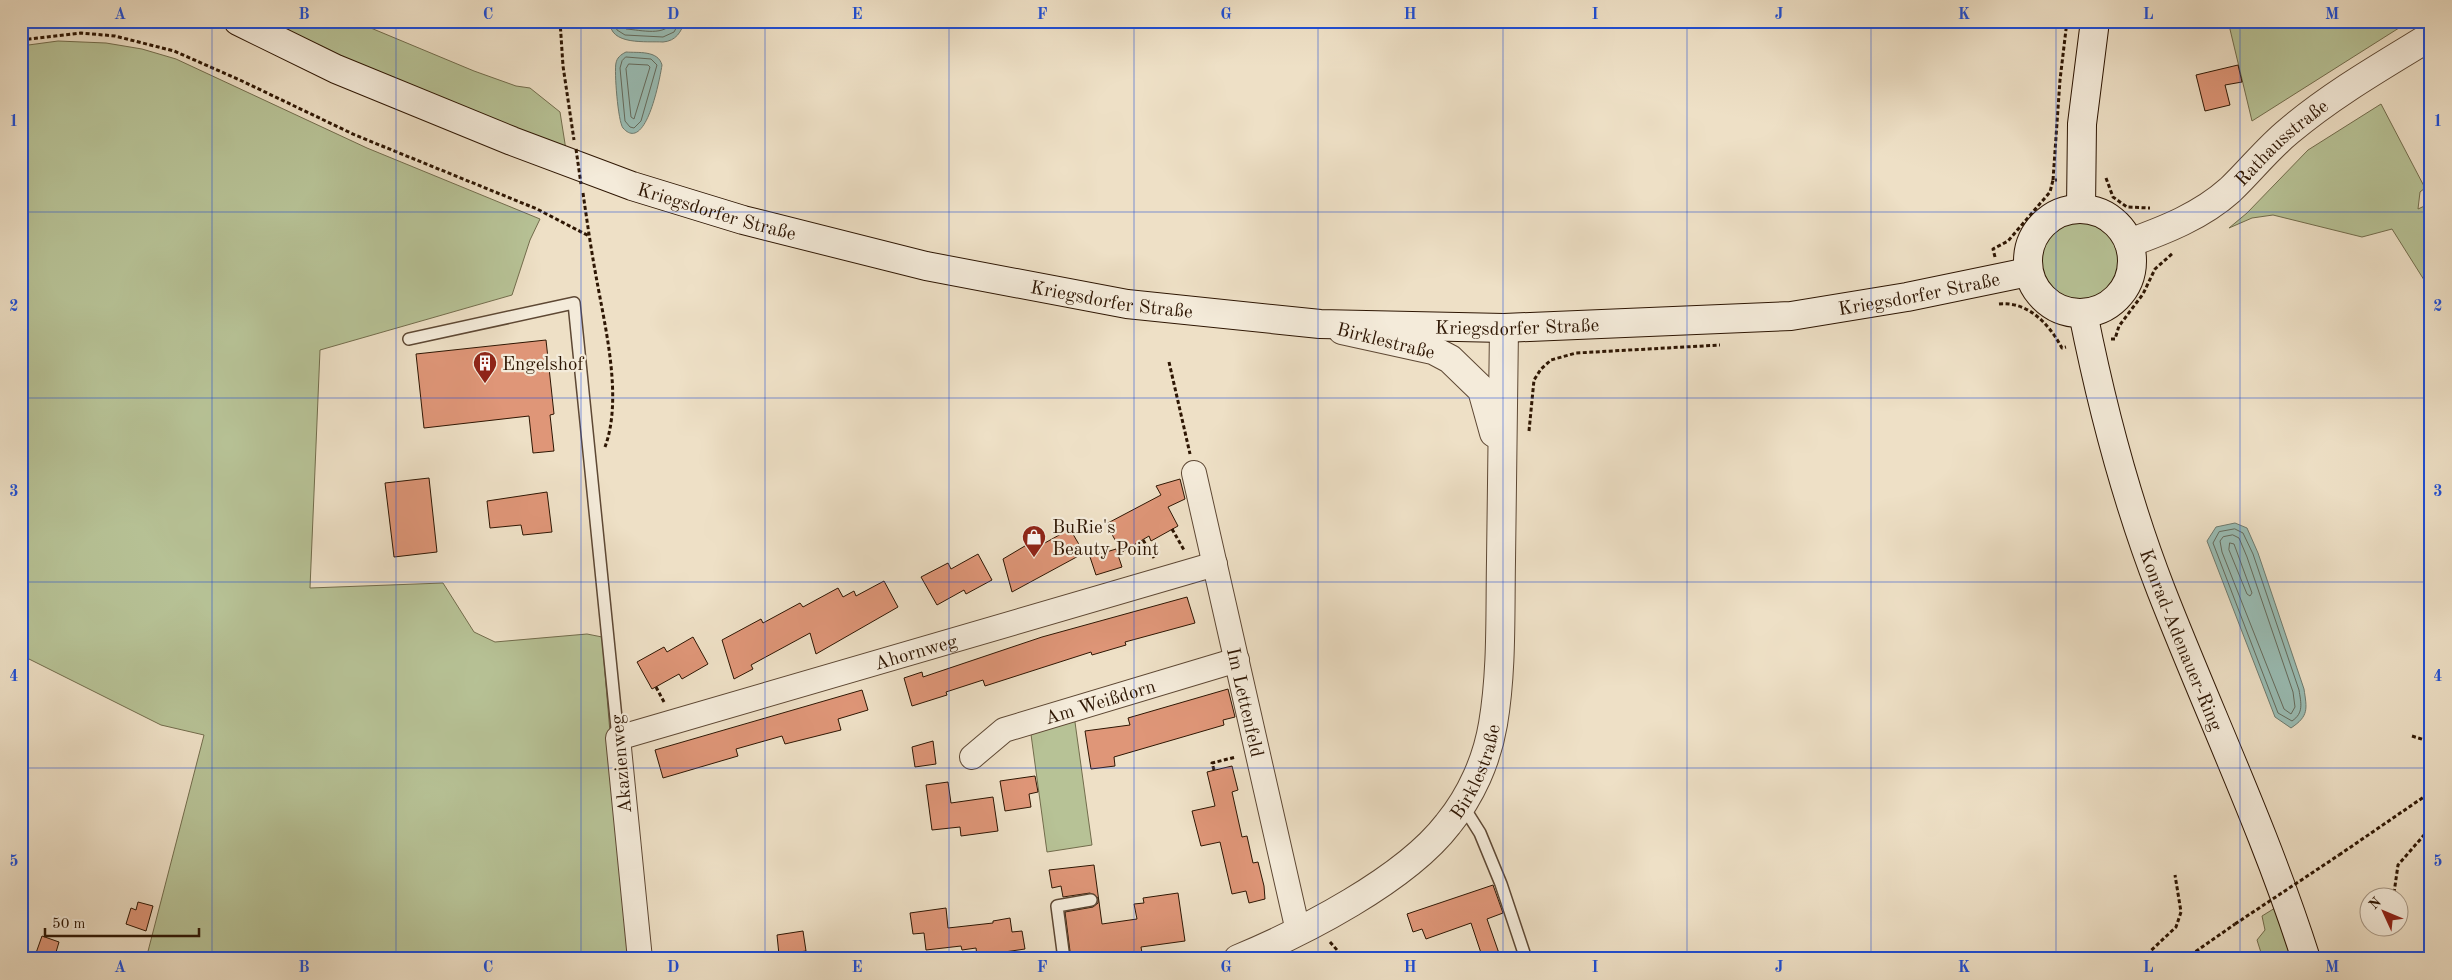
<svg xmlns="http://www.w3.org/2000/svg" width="2452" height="980" viewBox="0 0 2452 980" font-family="'Old Standard TT',serif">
<rect width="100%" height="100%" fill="#eee0c6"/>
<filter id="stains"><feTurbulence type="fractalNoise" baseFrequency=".004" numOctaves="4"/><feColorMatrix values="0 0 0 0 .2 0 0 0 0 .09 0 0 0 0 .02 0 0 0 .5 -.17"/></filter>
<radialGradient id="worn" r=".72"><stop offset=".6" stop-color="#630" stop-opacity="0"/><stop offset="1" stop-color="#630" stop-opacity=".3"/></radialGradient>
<path fill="#b7c296" stroke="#726c4c" d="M260 21H354L474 71 516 86 530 88 560 112 566 150 460 111Z
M2228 21H2410L2252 121Z
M58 41 106 43 142 49 176 59 367 148 540 219 530 240 512 295 320 350 310 588 443 583 474 632 495 642 587 634 602 637 629 959H146L204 735 161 725 21 655V46Z
M2381 104 2425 188 2420 192 2418 209 2431 203V291L2392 229 2362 237 2273 215 2252 218 2229 228 2247 213 2308 150Z
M2040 261a40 40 0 1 1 80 0a40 40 0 1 1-80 0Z
M1074 715 1092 845 1047 852 1030 727Z
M2275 908 2293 959H2263L2257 940 2265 930 2262 916Z"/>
<path fill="#99bdb5" stroke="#6e7a6e" d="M610 21H685C681 32 676 41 663 42 647 41 609 46 610 21Z
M626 52C638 53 658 50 662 65 660 78 646 154 623 128 618 122 614 71 616 63 617 58 620 55 626 52Z
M2235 523 2247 528 2258 553 2304 689C2307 709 2309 716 2291 728L2275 717 2207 541 2216 527Z"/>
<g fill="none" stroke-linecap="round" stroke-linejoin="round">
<path stroke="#646a5c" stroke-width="1" d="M614 21 617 30 625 35 663 37 674 32 680 21
M621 21 626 29C641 30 666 37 673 21
M626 57 651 59 657 65 641 121 634 128 630 127 625 121 620 68 622 61Z
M629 64 648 65 650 67 634 119 631 117 626 69Z
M2235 529 2243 533 2253 554 2299 690C2301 703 2304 713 2292 721L2278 713 2213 543 2219 532Z
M2233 535 2239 538 2247 557 2293 692 2295 707 2291 714 2284 709 2222 552 2220 541 2223 537Z
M2230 543 2234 544 2252 593 2250 596 2247 594 2229 550Z"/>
</g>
<path fill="#df9678" stroke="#2e1603" d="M2238 65 2242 82 2225 85 2230 105 2205 111 2196 75Z
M546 340 554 414 550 415 554 451 533 453 529 416 424 428 416 354Z
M429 478 437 552 394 557 385 483Z
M1180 479 1185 499 1168 507 1178 526 1151 541 1149 536 1122 552 1106 524 1161 495 1156 486Z
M547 492 552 532 523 535 521 525 490 528 487 501Z
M1070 529 1084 553 1012 592 1003 559 1040 537 1043 544Z
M1116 549 1122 567 1096 575 1090 557Z
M978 554 992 580 966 594 964 590 937 605 921 577 948 563 951 569Z
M884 581 898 607 816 654 810 633 751 665 753 669 734 679 722 640 761 619 763 623 800 603 803 607 838 588 843 597 854 591 856 596Z
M1187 597 1195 623 1125 642 1126 645 1092 655 1091 652 985 686 983 680 946 692 947 695 912 706 904 678 922 672 923 677 1042 637Z
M693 637 708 664 682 679 679 674 652 689 637 662 664 647 667 652Z
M1228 689 1235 717 1223 720 1224 725 1114 757 1115 766 1091 769 1085 731 1130 725 1128 718Z
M862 690 868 710 838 719 841 730 785 744 782 736 736 749 738 756 663 778 655 750Z
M933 741 936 764 915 767 912 747Z
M1232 766 1238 790 1232 792 1242 837 1247 836 1253 863 1258 862 1264 886 1265 899 1249 903 1246 891 1232 894 1220 842 1201 846 1192 811 1215 806 1207 772Z
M1035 776 1038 792 1029 794 1031 807 1005 811 1000 781Z
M948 782 951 803 993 797 998 831 961 836 960 827 932 830 926 785Z
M1094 865 1102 924 1137 919 1134 904 1144 903 1143 898 1178 893 1185 941 1141 947 1142 953 1099 959H1071L1065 912 1093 907 1098 903V898L1090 893 1063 897 1061 886 1052 888 1049 870Z
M1493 885 1503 913 1487 919 1501 959H1483L1471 923 1426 939 1422 929 1413 932 1407 914Z
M138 902 153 906 146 931 126 924 131 908 136 910Z
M946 908 948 928 993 923V921L1010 918 1012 932 1022 931 1025 949 977 956 976 948 962 950 961 946 926 950 924 933 913 934 910 913Z
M803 931 806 951 779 955 777 935Z
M42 936 59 942 54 959 36 953Z"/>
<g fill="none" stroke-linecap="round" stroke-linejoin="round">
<g stroke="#5e4834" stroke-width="14">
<path id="service" d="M409 339 574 303 618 738
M1463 806 1480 833 1501 884 1525 956
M1064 959 1057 906 1091 900"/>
</g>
<g stroke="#5e4834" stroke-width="26">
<g id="minor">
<path id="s1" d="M1194 473 1298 931"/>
<path id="s2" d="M972 757 1004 730 1237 660"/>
<path id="s3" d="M640 959 618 738 1215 564"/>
</g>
</g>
<g stroke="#5e4834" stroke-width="30">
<g id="tertiary">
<path id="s4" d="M2129 243C2165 230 2201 216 2230 190 2250 171 2267 149 2289 131 2333 94 2382 66 2431 36"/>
<path d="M1342 330 1433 350 1450 359 1482 390 1494 433"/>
<path id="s5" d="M1238 959C1303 932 1405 880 1448 824 1471 796 1487 760 1493 724 1502 671 1500 615 1501 561 1502 483 1503 405 1504 328"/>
</g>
</g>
<g stroke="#2e1603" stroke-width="30">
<g id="secondary">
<path id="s6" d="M238 21 336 69 512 141 632 186 743 220 926 266 1127 304 1320 324 1504 328 1791 316 1907 297 2028 272"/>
<path d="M2081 208 2082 124 2095 21"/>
<circle cx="2080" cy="261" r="52"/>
<path id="s7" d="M2083 313C2102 408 2126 500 2161 590 2209 713 2266 833 2306 959"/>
</g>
</g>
<path stroke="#2e1603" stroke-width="3" stroke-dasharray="4 2.5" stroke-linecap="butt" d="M560 21 563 66 574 140
M21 40 81 33 115 36 174 51 242 81 355 135 537 209 589 236
M2106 178 2113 197 2127 207 2150 208
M2053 180 2060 80 2067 21
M583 193C587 221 591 249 596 276 605 327 623 398 605 447
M1995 257 1993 249 2008 241 2050 192 2053 180H2057
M1999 304C2028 301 2049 324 2062 348L2066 347
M2111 339H2115L2119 326 2143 294 2155 269 2173 253
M1169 362 1190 454
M1529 431 1534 380 1541 369 1551 360 1576 353 1720 345
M1172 529 1184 550
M1143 540 1154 558
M656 687 664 702
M2412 736 2431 742
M1214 770 1212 763 1236 757
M2339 855 2431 792
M2394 893 2398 865 2431 827
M1330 942 1345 959
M2142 959 2176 927 2181 912 2175 875
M2185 959 2235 924"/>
<use href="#service" stroke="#f4ebda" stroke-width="11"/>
<use href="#minor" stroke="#f4ebda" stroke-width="24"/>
<use href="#tertiary" stroke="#f4ebda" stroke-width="28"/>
<use href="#secondary" stroke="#f4ebda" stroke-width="28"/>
<path stroke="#2e1603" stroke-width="3" stroke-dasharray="4 2.5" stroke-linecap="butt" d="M576 149 581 184
M2235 924 2339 855"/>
</g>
<path fill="none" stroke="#1d4ed8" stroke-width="1" stroke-opacity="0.55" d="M212 21V959M396 21V959M581 21V959M765 21V959M949 21V959M1134 21V959M1318 21V959M1503 21V959M1687 21V959M1871 21V959M2056 21V959M2240 21V959M21 212H2431M21 398H2431M21 582H2431M21 768H2431"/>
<defs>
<g id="building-pin" transform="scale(1.25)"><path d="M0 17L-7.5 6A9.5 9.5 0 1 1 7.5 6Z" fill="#8f2418" stroke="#f4ebda"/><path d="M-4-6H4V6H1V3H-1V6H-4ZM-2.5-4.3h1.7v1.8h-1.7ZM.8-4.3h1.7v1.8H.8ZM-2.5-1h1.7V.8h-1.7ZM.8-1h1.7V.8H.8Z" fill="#fff"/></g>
<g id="shop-pin" transform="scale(1.25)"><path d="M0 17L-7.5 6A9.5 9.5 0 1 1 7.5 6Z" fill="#8f2418" stroke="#f4ebda"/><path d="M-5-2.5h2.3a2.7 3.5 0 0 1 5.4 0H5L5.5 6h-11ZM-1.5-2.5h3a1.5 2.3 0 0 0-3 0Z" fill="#fff"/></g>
</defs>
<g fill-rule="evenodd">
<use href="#building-pin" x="485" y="363"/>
<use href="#shop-pin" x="1034" y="537"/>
</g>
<g text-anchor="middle" stroke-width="4.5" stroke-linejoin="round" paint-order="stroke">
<g font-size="19" fill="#2e1603" stroke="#f4ebda">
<text dy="7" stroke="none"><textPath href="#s4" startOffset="185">Rathausstraße</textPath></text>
<text dy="7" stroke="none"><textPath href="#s6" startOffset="516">Kriegsdorfer Straße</textPath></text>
<text dy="7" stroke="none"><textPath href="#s6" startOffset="1732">Kriegsdorfer Straße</textPath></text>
<text dy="7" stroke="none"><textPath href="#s6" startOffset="921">Kriegsdorfer Straße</textPath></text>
<text dy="7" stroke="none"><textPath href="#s6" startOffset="1328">Kriegsdorfer Straße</textPath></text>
<text transform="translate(1386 340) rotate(14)" y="7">Birklestraße</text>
<text dy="7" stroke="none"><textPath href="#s7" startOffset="342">Konrad-Adenauer-Ring</textPath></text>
<text dy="7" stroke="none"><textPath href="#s3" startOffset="532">Ahornweg</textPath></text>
<text dy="7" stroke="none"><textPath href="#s2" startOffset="142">Am Weißdorn</textPath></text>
<text dy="7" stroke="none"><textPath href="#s1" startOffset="235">Im Lettenfeld</textPath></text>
<text transform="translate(620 764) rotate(-95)" y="7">Akazienweg</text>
<text dy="7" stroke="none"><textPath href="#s5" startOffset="312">Birklestraße</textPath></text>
</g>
<g font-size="19" fill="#2e1603" stroke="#f4ebda" text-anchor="start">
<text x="502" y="370">Engelshof</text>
<text x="1052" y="533">BuRie's<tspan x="1052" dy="22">Beauty Point</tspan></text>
</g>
</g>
<rect width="2452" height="980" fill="none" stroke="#eee0c6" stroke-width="55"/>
<g transform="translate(2384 912) rotate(314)"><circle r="24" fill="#f4ebda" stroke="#a59684"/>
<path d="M0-4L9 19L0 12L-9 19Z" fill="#8f2418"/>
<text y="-8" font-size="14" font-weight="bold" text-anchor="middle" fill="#2e1603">N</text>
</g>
<path d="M45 928v8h154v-8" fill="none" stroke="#2e1603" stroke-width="2.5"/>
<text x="52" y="928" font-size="15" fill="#2e1603" stroke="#f4ebda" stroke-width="4" paint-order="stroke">50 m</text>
<rect x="28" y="28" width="2396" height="924" fill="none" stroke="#1d4ed8" stroke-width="2"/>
<g font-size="16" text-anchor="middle" font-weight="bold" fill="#1d4ed8">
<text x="120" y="19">A</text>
<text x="304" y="19">B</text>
<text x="488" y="19">C</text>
<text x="673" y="19">D</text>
<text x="857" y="19">E</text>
<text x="1042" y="19">F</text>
<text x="1226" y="19">G</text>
<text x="1410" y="19">H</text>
<text x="1595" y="19">I</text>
<text x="1779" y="19">J</text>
<text x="1964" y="19">K</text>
<text x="2148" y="19">L</text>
<text x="2332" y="19">M</text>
<text x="14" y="126">1</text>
<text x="2438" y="126">1</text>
<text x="14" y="311">2</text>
<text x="2438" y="311">2</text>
<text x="14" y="496">3</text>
<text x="2438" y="496">3</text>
<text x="14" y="681">4</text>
<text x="2438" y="681">4</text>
<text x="14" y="866">5</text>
<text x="2438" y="866">5</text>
<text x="120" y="972">A</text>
<text x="304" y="972">B</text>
<text x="488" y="972">C</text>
<text x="673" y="972">D</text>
<text x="857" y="972">E</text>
<text x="1042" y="972">F</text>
<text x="1226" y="972">G</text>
<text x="1410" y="972">H</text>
<text x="1595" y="972">I</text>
<text x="1779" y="972">J</text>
<text x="1964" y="972">K</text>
<text x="2148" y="972">L</text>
<text x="2332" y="972">M</text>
</g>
<rect width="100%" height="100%" filter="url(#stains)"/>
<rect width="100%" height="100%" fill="url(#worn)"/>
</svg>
